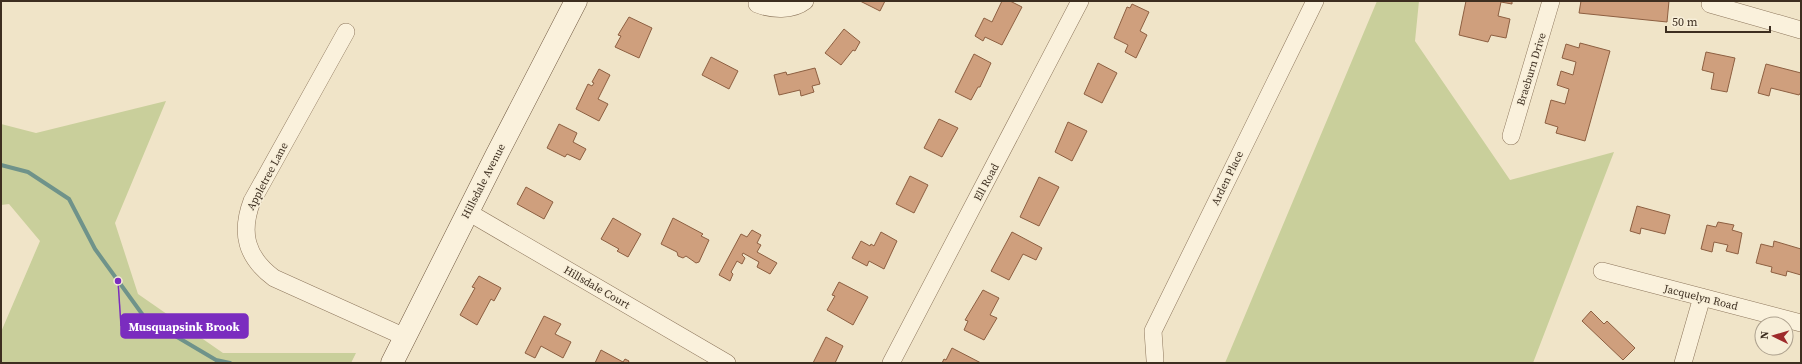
<svg xmlns="http://www.w3.org/2000/svg" width="1802" height="364" viewBox="0 0 1802 364" font-family="'Source Serif 4',serif">
<rect width="100%" height="100%" fill="#f0e4c8"/>
<path fill="#c9cf9b" d="M1377 1H1419L1415 41 1510 180 1614 152 1533 363H1225Z
M166 101 115 223 138 294 223 353H356L351 363H1V332L40 241 9 204 1 205V124L36 133Z"/>
<g fill="none" stroke-linecap="round" stroke-linejoin="round">
<path stroke="#6f938a" stroke-width="4" d="M1 165 28 172 69 199 95 249 145 318 216 360 230 363"/>
</g>
<path fill="#cf9f7d" stroke="#8d5f41" d="M860 1H885L880 11Z
M1002 1H1010L1022 7 1002 45 985 37 983 41 975 36 984 18 992 22Z
M1466 1H1512V4L1501 2 1498 16 1510 19 1506 38 1491 35 1488 42 1459 35Z
M1581 1H1669L1667 22 1579 13Z
M1132 4 1149 12 1140 31 1147 35 1136 58 1125 52 1128 45 1114 38 1127 7 1130 8Z
M629 17 652 28 639 58 615 47 621 36 618 35Z
M844 29 860 42 855 51 853 50 841 65 825 53Z
M1580 43 1610 51 1585 141 1556 133 1558 127 1545 123 1551 100 1565 104 1569 89 1557 85 1561 71 1573 75 1576 62 1562 58 1566 44 1579 48Z
M1706 52 1735 58 1727 92 1711 89 1714 73 1702 70Z
M974 54 991 63 980 87H978L971 100 955 92Z
M711 57 738 71 729 89 702 75Z
M1098 63 1117 73 1102 103 1084 94Z
M1766 64 1801 73V92L1799 95 1771 88 1769 96 1758 93Z
M815 68 820 84 812 86 814 92 801 96 800 90 779 95 774 75 786 72 787 75Z
M599 69 610 75 598 99 608 104 599 121 576 109 588 84 592 86 594 83 592 82Z
M939 119 958 128 942 157 924 148Z
M1068 122 1087 131 1072 161 1055 152Z
M559 124 577 133 573 142 586 149 580 160 567 154 565 157 547 148Z
M910 176 928 185 914 213 896 204Z
M1039 177 1059 187 1039 226 1020 217Z
M526 187 553 202 544 219 517 204Z
M1637 206 1670 215 1665 234 1641 228 1640 234 1630 231Z
M613 218 641 234 628 257 617 251 619 249 601 239Z
M673 218 703 234 701 236 709 240 699 262 696 263 686 256 683 258 678 256 677 252 661 244Z
M1718 222 1734 225 1732 230 1742 233 1738 254 1726 251 1728 245 1714 242 1712 252 1701 249 1707 225 1716 227Z
M752 230 761 235 757 243 761 245 757 252 777 263 770 274 757 267 759 262 743 253 742 255 745 258 742 264 737 261 731 272 733 274 730 281 719 275 741 234 747 237Z
M881 232 897 241 884 269 869 261 867 266 852 258 861 241 870 246 871 244 874 246Z
M1012 232 1042 248 1036 260 1023 254 1009 280 991 271Z
M1774 241 1801 249V275L1787 271 1786 276 1771 272 1772 267 1756 263 1761 244 1773 247Z
M479 276 501 288 494 301 491 299 477 325 460 315 475 288 472 287Z
M839 282 868 297 853 325 827 310 835 296 832 295Z
M983 290 999 298 990 315 997 318 984 340 964 330 968 321 965 320Z
M1591 311 1604 324 1607 321 1635 348 1623 360 1582 321Z
M544 316 561 324 555 334 571 342 563 358 541 346 535 358 525 353Z
M826 337 843 346 835 363H813Z
M952 348 981 363H942L944 359 946 360Z
M601 350 623 362 625 359 629 361 628 363H595Z"/>
<g fill="none" stroke-linecap="round" stroke-linejoin="round">
<g stroke="#8d765c" stroke-width="18">
<path id="street" d="M757 4C772 10 792 11 805 1
M1710 4 1801 30
M346 32 252 201C240 233 246 257 274 278L405 337
M1511 136 1551 1
M468 212 727 363
M1602 271 1801 323
M1155 360 1153 331 1315 1
M891 363 1080 1
M1683 363 1702 297"/>
</g>
<g stroke="#6f573f" stroke-width="23">
<path id="secondary" d="M392 363 496 156 576 1"/>
</g>
<use href="#street" stroke="#faf1dc" stroke-width="17"/>
<use href="#secondary" stroke="#faf1dc" stroke-width="22"/>
</g>
<g text-anchor="middle" stroke-width="3" stroke-linejoin="round" paint-order="stroke">
<g font-size="11" fill="#3d2e20" stroke="#f7eed8">
<text transform="translate(1531 69) rotate(-73)" y="4">Braeburn Drive</text>
<text transform="translate(267 176) rotate(-62)" y="4">Appletree Lane</text>
<text transform="translate(1227 178) rotate(-64)" y="4">Arden Place</text>
<text transform="translate(483 181) rotate(-63)" y="4">Hillsdale Avenue</text>
<text transform="translate(986 182) rotate(-62)" y="4">Ell Road</text>
<text transform="translate(597 287) rotate(30)" y="4">Hillsdale Court</text>
<text transform="translate(1701 297) rotate(14)" y="4">Jacquelyn Road</text>
</g>
</g>
<path fill="none" stroke="#7b2cbf" stroke-width="1.5" d="M118 281L121 326"/>
<circle fill="#7b2cbf" stroke="#f7eed8" stroke-width="1.5" cx="118" cy="281" r="4"/>
<rect fill="#7b2cbf" stroke="#7b2cbf" stroke-width="1.5" x="121" y="314" width="127" height="24" rx="4"/>
<g font-size="12" text-anchor="middle" font-weight="bold" fill="#fff">
<text x="184" y="331">Musquapsink Brook</text>
</g>
<rect width="1802" height="364" fill="none" stroke="#3d2e20" stroke-width="4"/>
<g transform="translate(1774 336) rotate(275)"><circle r="19" fill="#f7eed8" stroke="#ada18e"/>
<path d="M0-3L7 15L0 10L-7 15Z" fill="#9e2a2b"/>
<text y="-6" font-size="11" font-weight="bold" text-anchor="middle" fill="#3d2e20">N</text>
</g>
<path d="M1666 26v6h104v-6" fill="none" stroke="#3d2e20" stroke-width="2"/>
<text x="1672" y="26" font-size="12" fill="#3d2e20" stroke="#f7eed8" stroke-width="3" paint-order="stroke">50 m</text>
</svg>
